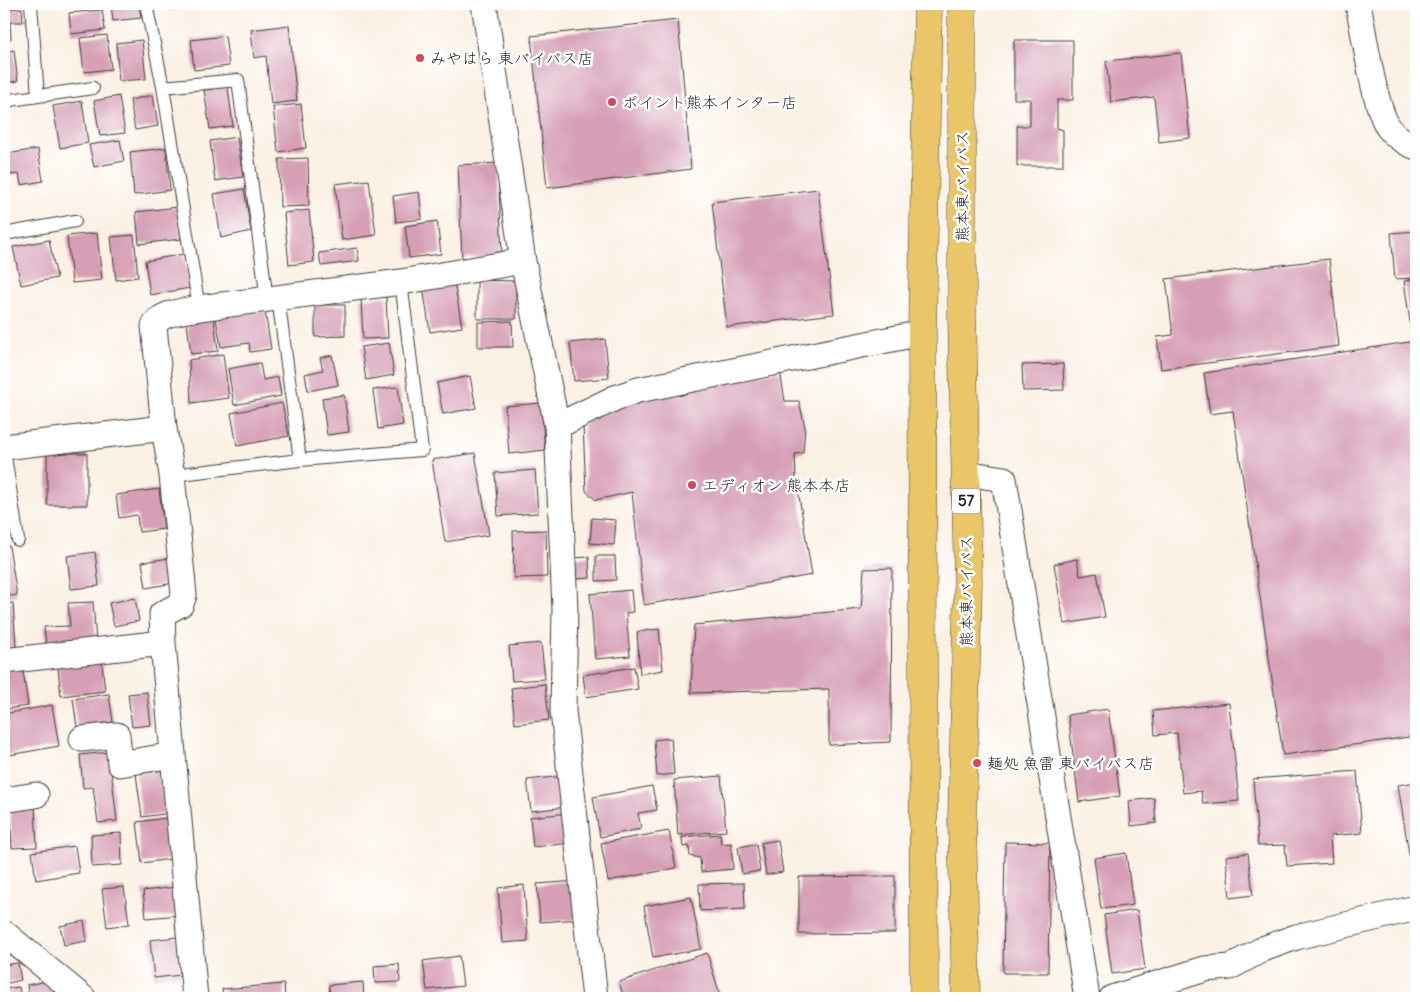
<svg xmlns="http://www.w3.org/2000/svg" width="1420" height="1002" viewBox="0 0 1420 1002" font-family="Delius,'Klee One',sans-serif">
<rect width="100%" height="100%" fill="#fff"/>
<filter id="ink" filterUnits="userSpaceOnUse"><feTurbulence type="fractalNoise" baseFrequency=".02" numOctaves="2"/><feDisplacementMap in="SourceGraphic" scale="10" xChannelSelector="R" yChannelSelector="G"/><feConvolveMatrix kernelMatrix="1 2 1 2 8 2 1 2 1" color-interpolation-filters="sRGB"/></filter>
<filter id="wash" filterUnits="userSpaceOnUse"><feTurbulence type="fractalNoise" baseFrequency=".0096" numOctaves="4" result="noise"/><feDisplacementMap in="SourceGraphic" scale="20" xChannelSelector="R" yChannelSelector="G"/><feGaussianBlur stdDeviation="1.12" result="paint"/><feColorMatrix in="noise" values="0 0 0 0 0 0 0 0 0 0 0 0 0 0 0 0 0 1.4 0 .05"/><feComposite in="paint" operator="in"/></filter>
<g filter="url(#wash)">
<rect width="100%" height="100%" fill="#faf0e3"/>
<g id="blocks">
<path fill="#d69fb6" d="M111 4H139L141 18 113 21Z
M169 4H196L197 8 170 10Z
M22 8 23 22H10L11 39H4V9Z
M102 10 105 30 71 34 69 13Z
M678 20 691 169 547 188 531 36Z
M289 25 297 101 271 104 266 56 254 58 251 30Z
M107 35 111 69 84 72 80 38Z
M225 36 229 66 194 70 191 40Z
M142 40 146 79 119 81 116 43Z
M1014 40H1073V100H1057V128L1063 130V166H1017V126H1030V99H1014Z
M14 50 18 81 4 83V52Z
M1181 53 1190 138 1159 142 1154 97 1111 102 1106 61Z
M228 87 233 126 210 129 204 90Z
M153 95 158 126 135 130 130 100Z
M119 96 125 133 100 136 94 101Z
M82 101 88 143 60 148 53 106Z
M301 104 306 148 278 152 273 107Z
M237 137 243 177 215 181 210 141Z
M120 140 124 161 94 167 89 145Z
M166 148 170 190 134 195 130 152Z
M38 149 43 181 21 185 19 174 9 175 6 154Z
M308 158 309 206 280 207 279 159Z
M498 163 502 256 462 258 458 165Z
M369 180 376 235 342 240 335 184Z
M244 189 251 231 221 238 214 194Z
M818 189 834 314 727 327 712 202Z
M419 192 422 219 396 222 393 196Z
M177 207 181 239 139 244 136 212Z
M309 210 314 262 289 265 284 213Z
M437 221 441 254 409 258 405 226Z
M1416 231V265H1411L1413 278 1395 279 1391 233Z
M97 233 102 280 72 283 67 236Z
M134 235 138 277 116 280 111 237Z
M49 240 57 278 21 285 13 247Z
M357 248 359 261 321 266 319 253Z
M184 254 190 288 150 295 145 261Z
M1329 259 1339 346 1161 369 1157 337 1173 335 1166 279Z
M1416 279V335L1412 336 1404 281Z
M477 280 516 281V319H477Z
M454 281 462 327 430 332 423 287Z
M386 297 388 338 363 339 361 299Z
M315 305H345V336L315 337Z
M213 311 218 351 191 354 186 315Z
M265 311 271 349 250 352 249 343 221 347 216 318Z
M512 321 513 347H478V322Z
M605 339 609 378 574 381 570 343Z
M1416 341V736L1283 755 1233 411 1210 414 1204 373Z
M389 343 394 375 366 380 361 347Z
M223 354 229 398 191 403 189 360Z
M332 355 338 385 308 391 305 374 323 370 320 358Z
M260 363 263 380 278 377 281 396 234 405 228 369Z
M1063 364 1064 390 1023 391 1022 365Z
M780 371 785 401H799L805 427 803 453 795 454 796 478 812 575 644 605 632 492 596 500 586 491 583 425 634 397 683 395 682 387Z
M470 376 476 408 443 414 437 383Z
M398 387 403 425 378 429 373 390Z
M344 395 349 432 327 435 322 398Z
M282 403 289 436 237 446 231 413Z
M541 403 545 450 509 454 505 406Z
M47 453H87V505H47Z
M475 453 489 535 445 542 432 460Z
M535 470 538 513 498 516 495 473Z
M159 489 164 529 139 532 137 515 119 518 116 495Z
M592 518 616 520 614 545 590 543Z
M546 530 547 577 514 578 513 531Z
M4 546H9L17 595 4 597Z
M95 552 99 586 71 589 67 556Z
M596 556H615L616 580 596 581Z
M589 557 590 578 574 579 572 558Z
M170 558 174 583 146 588 142 562Z
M1077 559 1080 576 1097 573 1105 617 1064 624 1054 564Z
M892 568 891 742 829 745V689L691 693 694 625 861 609 864 569Z
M631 590 633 612 626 613 630 656 595 659 590 594Z
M135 598 139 621 114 626 109 603Z
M93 602 96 642 46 646 44 627 70 626 68 603Z
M13 603 16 647 4 648V604Z
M659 629 663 670 640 674 637 632Z
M541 643 545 679 512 681 509 646Z
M101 654 105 691 61 696 57 659Z
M22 664 28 706 4 709V667Z
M634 667 638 689 586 697 583 675Z
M545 684 549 720 515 724 511 688Z
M147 692 151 725 132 727 128 694Z
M109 694 113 722 77 727 73 699Z
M1229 703 1239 801 1203 804 1201 791 1183 793 1177 733 1155 735 1153 711Z
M52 705 59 746 4 756V714Z
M1108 709 1120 796 1079 802 1068 715Z
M671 738 674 774 657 776 654 740Z
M109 752 117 821 98 823 93 787 83 788 80 755Z
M165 770 171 813 142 817 136 774Z
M1357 771 1362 833 1330 836 1332 863 1287 866 1285 845 1258 846 1253 779Z
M563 776 566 807 531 811 527 780Z
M721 776 726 831 678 835 674 780Z
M1416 782V867H1411L1398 785Z
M652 786 657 810 638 813 641 829 600 837 593 797Z
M1154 798 1156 823 1131 826 1129 801Z
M35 808 37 847 12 848 10 810Z
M569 813 572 843 533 847 530 817Z
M166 818 171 859 142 863 137 822Z
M669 831 676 868 608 881 601 843Z
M121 833 122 865 92 867 91 835Z
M720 834 721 844 731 843 733 869 701 872 700 858 690 856 689 846 683 847 682 837Z
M778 840 783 872 766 875 761 843Z
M1005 842 1050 843 1048 973H1003Z
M756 844 760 871 742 874 738 847Z
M75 846 79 873 36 880 32 852Z
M1126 853 1133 905 1101 909 1094 858Z
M1248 853 1253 895 1230 898 1226 856Z
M895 876V933L799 934V877Z
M577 881 580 919 540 922 537 884Z
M744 883 745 909 700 911 699 884Z
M524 885 528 941 502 943 498 888Z
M124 887 129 924 107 927 102 889Z
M177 887 180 915 146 918 143 891Z
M691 897 701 949 653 958 644 906Z
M1137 910 1145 969 1112 974 1104 915Z
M84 921 87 941 64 945 60 926Z
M177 937 181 975 154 978 150 940Z
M707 953 721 998H624L619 982Z
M459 956 463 986 427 990 423 961Z
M18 963 21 980 4 984V965Z
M399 964 400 982 375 983 374 966Z
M53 980 56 998H29L27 985Z
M363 982 364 998H330L329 985Z
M284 984 285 998H223L222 989Z
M19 987 21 998H4V989Z
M841 995V998H804V997Z"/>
</g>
</g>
<g filter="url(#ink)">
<use href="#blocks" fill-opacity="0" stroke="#3d3c3a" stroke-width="1"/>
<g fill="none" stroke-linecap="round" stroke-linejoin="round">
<g stroke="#3d3c3a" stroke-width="14">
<path id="service" d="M31 4 38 96
M146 4 163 87
M4 101 93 88
M4 234 75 221
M278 298 300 460 422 450 401 282
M199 308 163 87 238 80 267 300
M4 450 18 540
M172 475 300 460"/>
</g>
<g stroke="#3d3c3a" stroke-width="27">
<path id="minor" d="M484 4 523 261
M1358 4C1364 33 1374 105 1388 127 1395 137 1406 143 1416 147
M557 426 615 398 638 390 922 333
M4 447 164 428 154 326C160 312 186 311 199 308L401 282 523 261 557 426 565 609 563 711 595 998
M965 473 1004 479 1087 998
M163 643 162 614 181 604 184 595 172 475 164 428
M4 661 163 643 195 998
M82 739 117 735 120 764 173 755
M4 800 36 795
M4 933 83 998
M1112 998 1205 969 1230 967 1263 949 1296 937 1416 908"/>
</g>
<g stroke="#3d3c3a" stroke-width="29">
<path id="trunk" d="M962 4V315L968 582 962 819 966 998
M924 998 922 333 928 4"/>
</g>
<use href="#service" stroke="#fff" stroke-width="12"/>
<use href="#minor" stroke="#fff" stroke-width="25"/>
<use href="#trunk" stroke="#eac669" stroke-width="28"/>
</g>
</g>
<g fill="#d1495b" stroke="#fff" stroke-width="2">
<circle cx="420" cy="58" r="5"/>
<circle cx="612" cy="102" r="5"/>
<circle cx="692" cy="485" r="5"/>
<circle cx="977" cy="763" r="5"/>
</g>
<g text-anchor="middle" stroke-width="5" stroke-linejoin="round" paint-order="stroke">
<rect fill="#fff" stroke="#606060" stroke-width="1" x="952" y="488.5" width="28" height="25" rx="4"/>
<g font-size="15" font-weight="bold" fill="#1c1c1c">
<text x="966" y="506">57</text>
</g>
<g font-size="16" fill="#1c1c1c" stroke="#fff" text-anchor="start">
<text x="430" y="64">みやはら 東バイパス店</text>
<text x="622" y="108">ポイント熊本インター店</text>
<text x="702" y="491">エディオン 熊本本店</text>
<text x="987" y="769">麺処 魚雷 東バイパス店</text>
</g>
<g font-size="16" fill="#1c1c1c" stroke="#fff">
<text transform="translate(962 186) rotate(-90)" y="6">熊本東バイパス</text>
<text transform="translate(966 591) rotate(-90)" y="6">熊本東バイパス</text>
</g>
</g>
<rect width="1420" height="1002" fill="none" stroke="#fff" stroke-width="20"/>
</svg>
